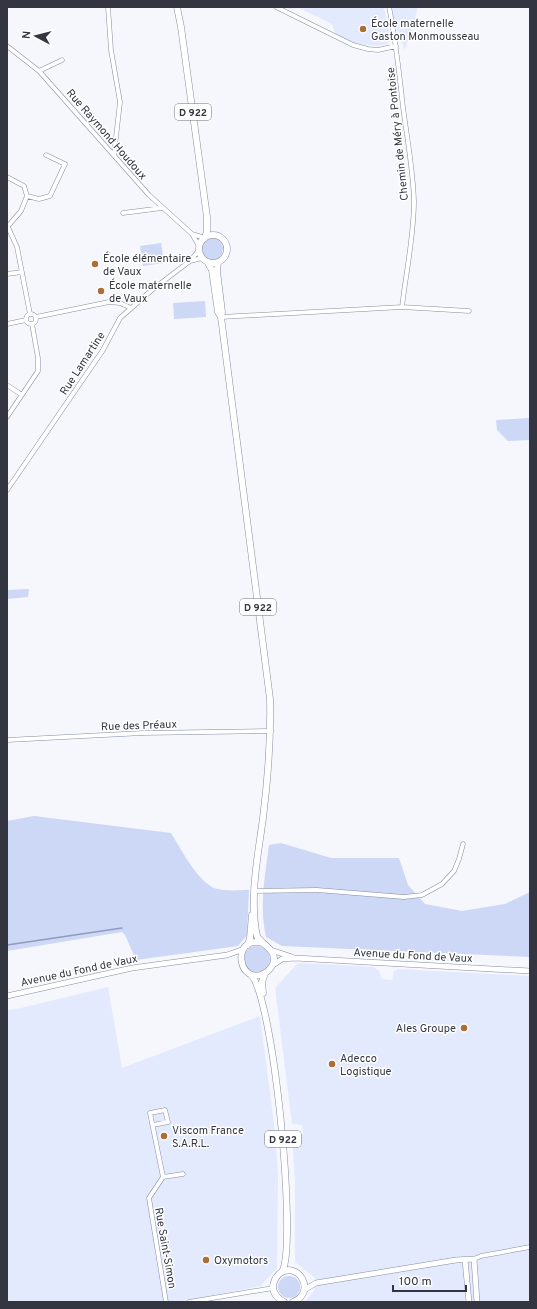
<svg xmlns="http://www.w3.org/2000/svg" width="537" height="1309" viewBox="0 0 537 1309" font-family="Overpass,sans-serif">
<rect width="100%" height="100%" fill="#f5f7fc"/>
<path fill="#e4eafd" d="M290 7H384L391 39 387 44 377 46 354 43 336 35 332 24 299 8 289 9Z
M388 7H418L405 50Z
M298 963 374 967 379 971 382 979 392 980 394 971 398 969 530 976V1302H304L314 1291 315 1278 295 1262V1182L292 1137 303 1134 302 1125 292 1124 275 988Z
M108 987 122 1068 260 1016 275 1131 278 1176 277 1268 261 1286 178 1302H7V1010L21 1008Z"/>
<path fill="#cdd7f6" d="M201 249a11 11 0 1 1 22 0a11 11 0 1 1-22 0Z
M161 243 164 263 143 266 140 246Z
M205 301 206 317 174 319 173 303Z
M530 418V440L508 441 497 430 496 420Z
M29 589 28 597 7 599V590Z
M34 816 171 833C181 849 195 877 212 887 222 892 238 890 249 890L247 935 238 946 136 960 125 935 122 932 7 951V821Z
M281 843 331 858H399L408 885 425 904 462 911 505 904 530 892V957L282 946 266 937C259 905 265 877 269 845Z
M244 959a13 13 0 1 1 26 0a13 13 0 1 1-26 0Z
M278 1287a11 11 0 1 1 22 0a11 11 0 1 1-22 0Z"/>
<g fill="none" stroke-linecap="round" stroke-linejoin="round">
<path stroke="#909bbd" stroke-width="1.5" d="M7 945 122 928"/>
<g stroke="#858da3" stroke-width="5">
<path id="minor" d="M108 7 111 50 120 102 114 155
M276 7 353 45 368 49 378 50 396 46
M389 7C396 40 399 73 403 107 407 138 413 169 414 201 414 236 406 272 402 307
M7 46 39 71 149 195 192 234
M39 71 62 60
M7 177 24 186 27 196 21 211 8 226
M27 196 39 199 50 196 65 164 46 155
M123 213 162 208
M7 225 17 247 30 314
M199 246 192 234 205 238
M199 250 190 261 202 258
M7 274 22 272
M26 319a5 5 0 1 1 10 0a5 5 0 1 1-10 0Z
M36 317 109 302 120 303 131 308
M221 317 402 307 469 311
M7 324 26 320
M7 385 22 395
M7 417 38 371V358L32 324
M7 490 103 350 120 318 153 289 190 261
M7 740 143 733 271 731
M254 891 317 890 404 897 422 895 442 884 454 871 459 859 463 844
M153 1125 168 1122 165 1110 150 1113 163 1177 149 1198 166 1302
M163 1177 183 1174
M474 1259 481 1256 530 1247
M189 1302 273 1288"/>
</g>
<g stroke="#858da3" stroke-width="6">
<path id="tertiary" d="M271 950 292 957
M273 965 282 959 295 958 530 971
M7 996 132 968 227 955 244 949
M465 1260 469 1302
M304 1290 316 1283 456 1260 474 1259 477 1302"/>
</g>
<g stroke="#858da3" stroke-width="7">
<path id="primary" d="M177 7 181 27 207 217V231L205 238
M199 249a14 14 0 1 1 28 0a14 14 0 1 1-28 0Z
M218 262 217 271 222 312 221 317 270 699C271 739 268 778 263 818 258 856 249 897 257 936 263 946 278 950 273 964 271 968 269 971 265 973 238 988 230 934 263 943
M208 263 212 270 218 312 221 317
M248 945 250 938 252 915
M250 974C273 990 298 1245 282 1272
M263 993 262 982 265 973
M284 1302C278 1299 274 1295 273 1288 273 1283 275 1278 279 1274 297 1259 318 1292 293 1302"/>
</g>
<use href="#minor" stroke="#fff" stroke-width="4"/>
<use href="#tertiary" stroke="#fff" stroke-width="5"/>
<use href="#primary" stroke="#fff" stroke-width="6"/>
</g>
<g fill="#ad6e35" stroke="#fff" stroke-width="1.5">
<circle cx="363" cy="29" r="4"/>
<circle cx="95" cy="264" r="4"/>
<circle cx="101" cy="291" r="4"/>
<circle cx="464" cy="1028" r="4"/>
<circle cx="332" cy="1064" r="4"/>
<circle cx="164" cy="1136" r="4"/>
<circle cx="206" cy="1260" r="4"/>
</g>
<g text-anchor="middle" stroke-width="3" stroke-linejoin="round" paint-order="stroke">
<g fill="#fff" stroke="#707279" stroke-width="1">
<rect x="175" y="104" width="36" height="16" rx="3"/>
<rect x="240" y="599" width="36" height="16" rx="3"/>
<rect x="265" y="1131" width="36" height="16" rx="3"/>
</g>
<g font-size="10" font-weight="bold" fill="#333640">
<text x="193" y="116">D 922</text>
<text x="258" y="611">D 922</text>
<text x="283" y="1143">D 922</text>
</g>
<g font-size="11" fill="#333640" stroke="#fff" text-anchor="start">
<text x="371" y="27">École maternelle<tspan x="371" dy="13">Gaston Monmousseau</tspan></text>
<text x="103" y="262">École élémentaire<tspan x="103" dy="13">de Vaux</tspan></text>
<text x="109" y="289">École maternelle<tspan x="109" dy="13">de Vaux</tspan></text>
<text x="456" y="1032" text-anchor="end">Ales Groupe</text>
<text x="340" y="1062">Adecco<tspan x="340" dy="13">Logistique</tspan></text>
<text x="172" y="1134">Viscom France<tspan x="172" dy="13">S.A.R.L.</tspan></text>
<text x="214" y="1264">Oxymotors</text>
</g>
<g font-size="11" fill="#333640" stroke="#fff">
<text transform="translate(107 134) rotate(49)" y="4">Rue Raymond Houdoux</text>
<text transform="translate(397 134) rotate(-96)" y="4">Chemin de Méry à Pontoise</text>
<text transform="translate(82 363) rotate(-57)" y="4">Rue Lamartine</text>
<text transform="translate(139 725) rotate(-2)" y="4">Rue des Préaux</text>
<text transform="translate(413 955) rotate(3)" y="4">Avenue du Fond de Vaux</text>
<text transform="translate(79 970) rotate(-12)" y="4">Avenue du Fond de Vaux</text>
<text transform="translate(166 1248) rotate(80)" y="4">Rue Saint-Simon</text>
</g>
</g>
<rect width="537" height="1309" fill="none" stroke="#333640" stroke-width="16"/>
<g transform="translate(36 36) rotate(277)" stroke="#ffffff" stroke-width="3" paint-order="stroke">
<path d="M0-3L7 15L0 10L-7 15Z" fill="#333640"/>
<text y="-6" font-size="11" font-weight="bold" text-anchor="middle" fill="#333640">N</text>
</g>
<path d="M393 1285v6h73v-6" fill="none" stroke="#333640" stroke-width="2"/>
<text x="399" y="1285" font-size="12" fill="#333640" stroke="#ffffff" stroke-width="3" paint-order="stroke">100 m</text>
</svg>
